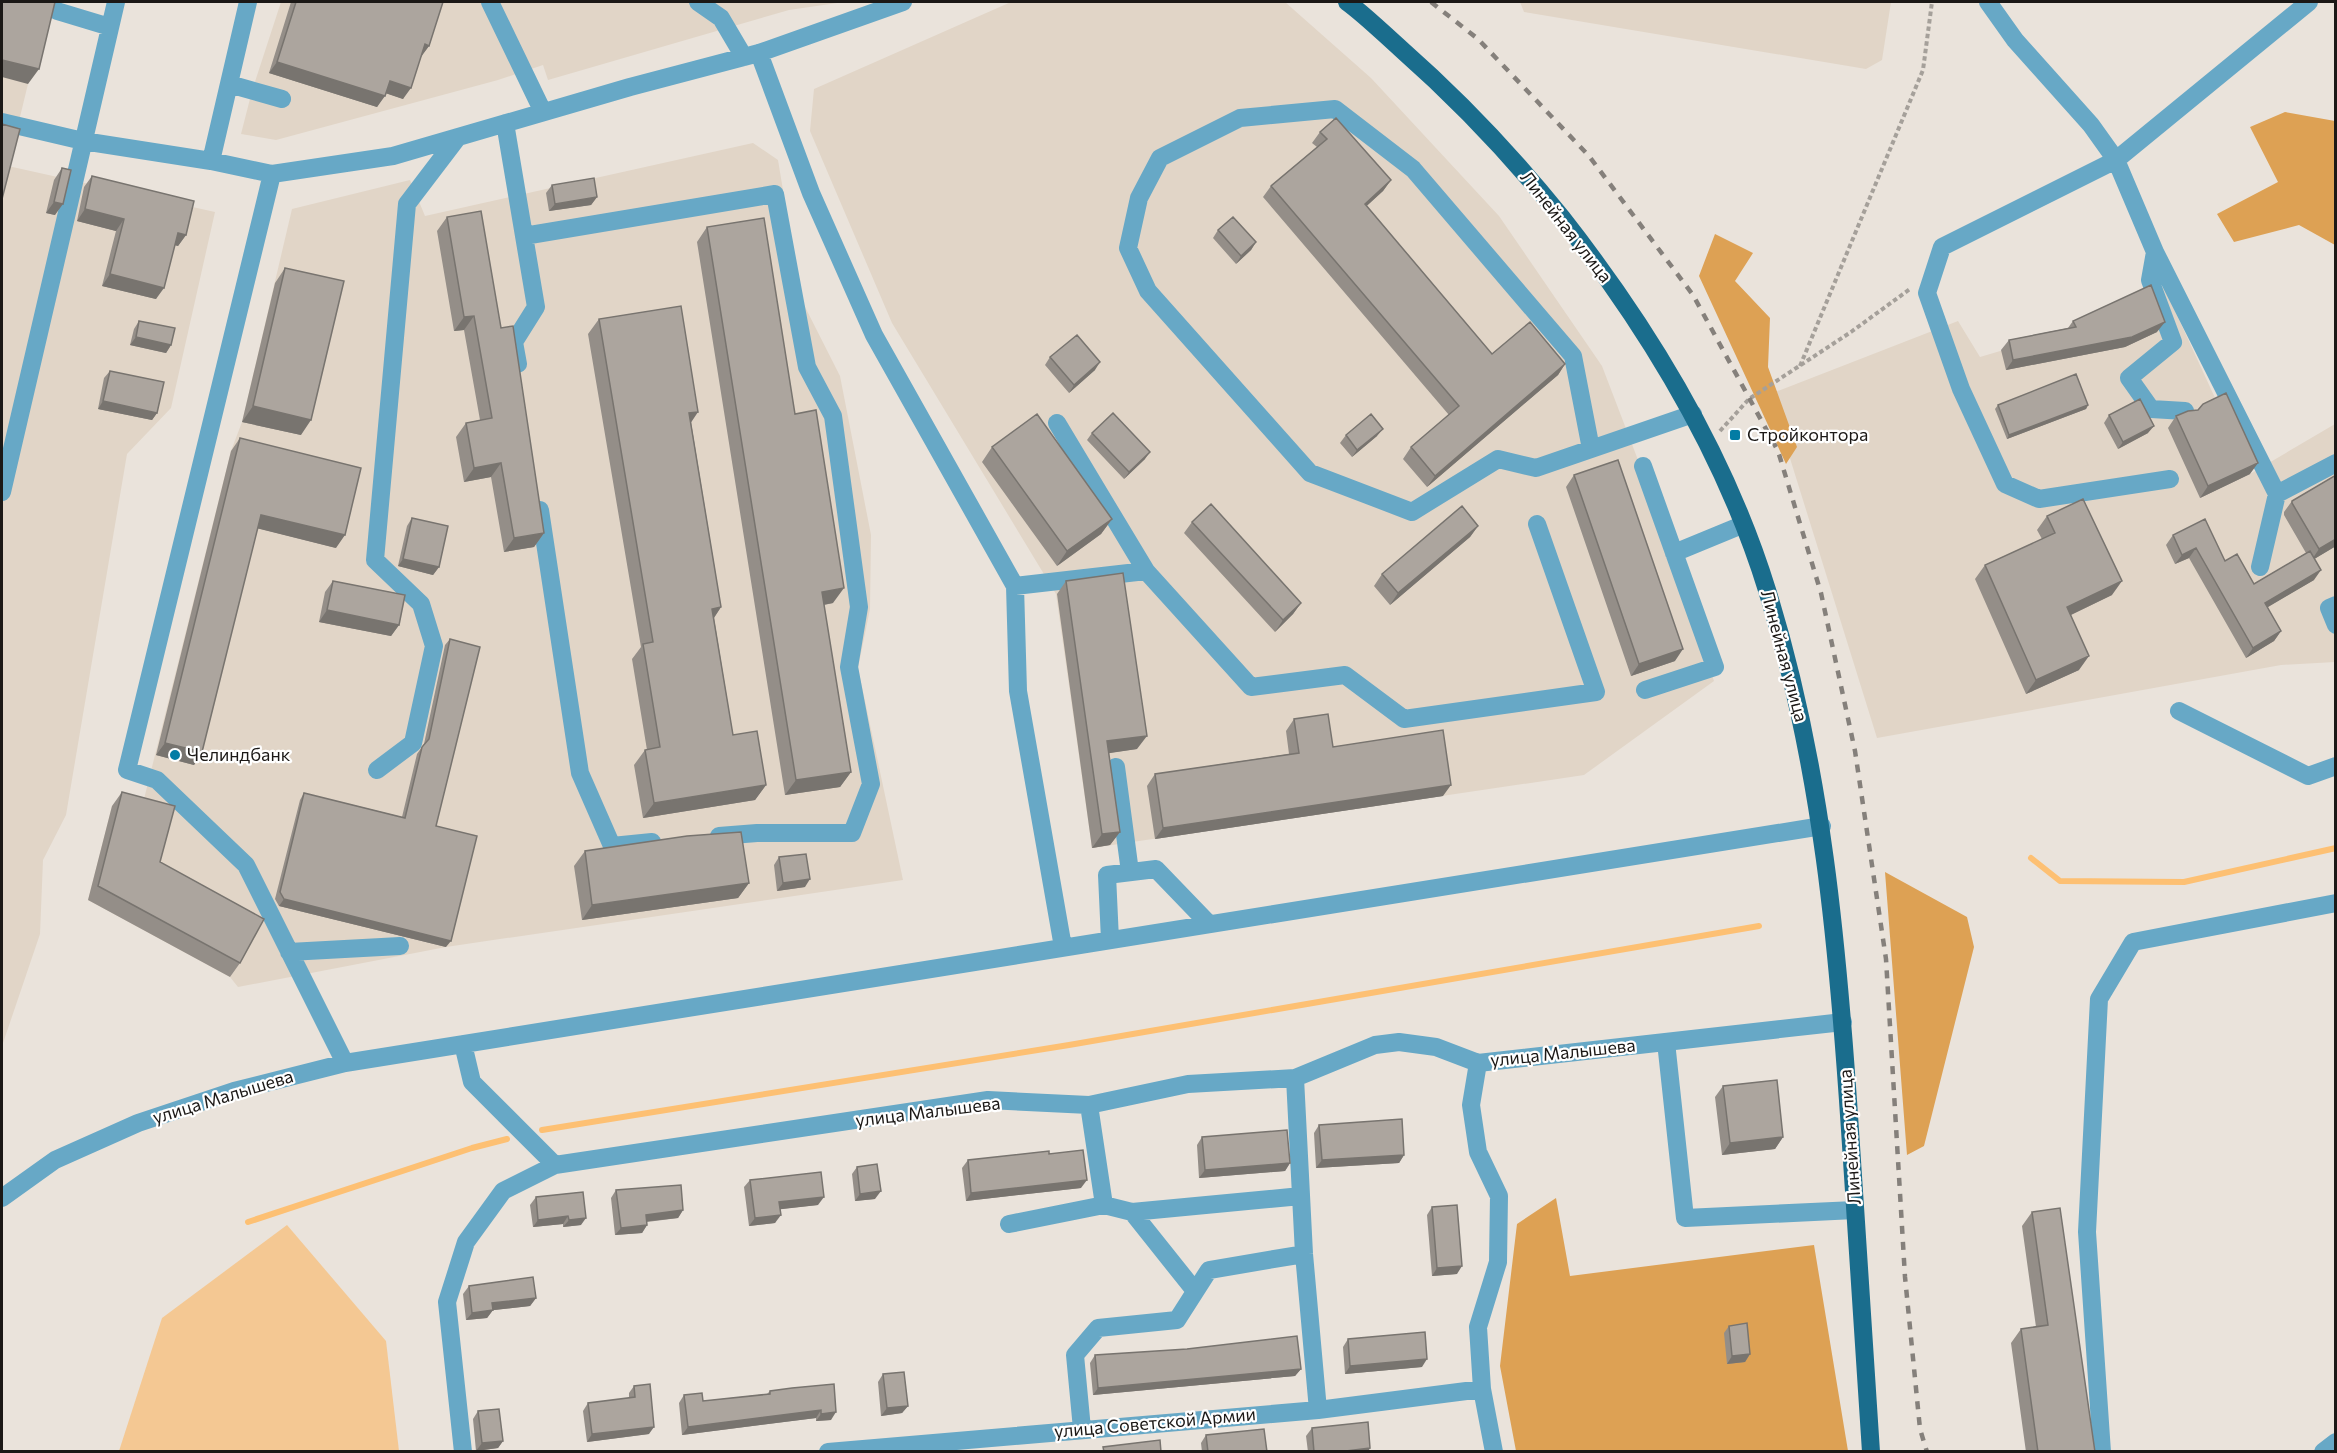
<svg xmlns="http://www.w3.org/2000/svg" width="2337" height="1453" viewBox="0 0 2337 1453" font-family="Commissioner,sans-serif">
<rect width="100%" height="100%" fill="#eae3db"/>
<path fill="#e1d5c7" d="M2 2H48L8 166 215 212 171 408 127 454 66 815 43 860 40 934 2 1046Z
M281 2H844L789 10 548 80 543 65 498 80 276 140 241 134 252 91Z
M1011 2H1285L1371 78 1499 216 1602 366 1638 460 1714 681 1584 775 1092 848 1056 594 892 323 810 131 814 89Z
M1520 2H1891L1882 60 1866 69 1524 12Z
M753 143 778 160 801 299 840 376 871 535 870 609 858 668 903 880 446 947 238 987 230 977 88 900 112 806 141 811 231 451 242 422 292 209 410 180 425 216Z
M2164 287 2250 474 2335 424V662L2281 665 1877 738 1770 394 1958 321 1980 357 2058 334Z"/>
<path fill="#f4c893" d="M287 1225 386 1341 399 1451H119L162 1318Z"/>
<path fill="#dda154" d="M2285 112 2335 121V245L2299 225 2234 242 2217 214 2278 182 2250 127Z
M1715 234 1753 253 1735 281 1770 318 1768 367 1797 447 1786 464 1699 276Z
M1885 872 1967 917 1974 947 1924 1146 1907 1155Z
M1556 1198 1570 1276 1814 1245 1848 1451H1516L1500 1366 1517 1224Z"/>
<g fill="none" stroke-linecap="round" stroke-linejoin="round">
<path stroke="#fdc073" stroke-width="6" d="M2031 858 2060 881 2184 882 2336 848
M542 1130 1069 1045 1759 926
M248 1222 472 1148 507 1139"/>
<path stroke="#a5a09a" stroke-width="4" stroke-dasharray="4.5 3" stroke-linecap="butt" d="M1800 366 1923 70 1932 2
M1720 431 1749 399 1851 332 1910 289"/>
<path stroke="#67a8c6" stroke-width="18" d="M490 2 543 112
M698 2 721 18 744 57
M1988 2 2015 40 2091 125 2116 160 1942 247 1927 293 1961 389 2005 484 2039 499 2170 479
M2309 2 2116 160 2155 252 2277 494 2336 463
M57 11 110 27
M759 53 811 193 874 335 1015 586 1018 691 1063 947
M229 84 282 99
M2 122 83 141 211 161 272 174 393 156 630 87 759 53 903 2
M505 123 536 307 514 342 518 364
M211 161 248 2
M272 174 127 770 157 780 246 865 345 1063
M524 236 775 194 807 367 833 416 859 607 849 667 871 784 852 833H757L719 836
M2155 252 2150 280 2173 342 2129 378 2151 409 2185 411
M1057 423 1146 571
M1591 449 1573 356 1413 169 1335 109 1240 118 1160 158 1139 198 1128 248 1148 291 1310 473 1412 512 1498 459 1536 468 1693 414
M1643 466 1715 667 1645 690
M2 492 116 2
M540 510 580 773 612 846 652 842
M1674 553 1742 525
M2260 567 2277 494
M1015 586 1146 571 1251 687 1345 675 1404 719 1596 692 1537 524
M2336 605 2329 608 2336 625
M2179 711 2308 776 2336 766
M1116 767 1130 872
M377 770 413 743 434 646 421 604 375 560 407 204 458 137
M1110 940 1107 875 1156 869 1209 924
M289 952 400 946
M1666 1042 1685 1218 1855 1210
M463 1044 472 1082 555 1165 988 1100 1089 1105 1188 1084 1295 1078 1375 1045 1399 1042 1436 1047 1478 1063 1843 1022
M1478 1063 1471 1105 1478 1152 1499 1196 1498 1262 1478 1327 1482 1389 1494 1452
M1295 1078 1304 1254 1318 1410
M1089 1105 1104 1205 1132 1212 1195 1291
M2 1198 55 1160 138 1123 234 1091 345 1063 1822 826
M1132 1212 1301 1196
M1009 1224 1104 1205
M1082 1429 1075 1355 1098 1328 1177 1320 1209 1270 1304 1254
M463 1452 447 1302 466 1242 503 1191 555 1165
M828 1452 1318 1410 1482 1389
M2102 1452 2087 1232 2099 999 2133 942 2336 903
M2323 1452 2336 1442"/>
<path stroke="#1a6d8d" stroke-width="18" d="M1347 2C1366 16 1383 33 1401 49 1460 101 1513 157 1562 218 1649 329 1725 454 1767 590 1822 766 1838 947 1850 1130 1857 1237 1864 1344 1871 1452"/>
<path stroke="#85807b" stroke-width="4.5" stroke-dasharray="8 8" stroke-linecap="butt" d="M1431 2 1478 39 1589 156 1693 295 1778 451 1821 593 1855 751 1886 959 1905 1277 1920 1429 1927 1452"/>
</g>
<path fill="#948e88" d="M291 2H443L429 46 421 56 403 99 386 93 377 107 269 73Z
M1320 132 1391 180 1383 191 1366 206 1492 354 1565 364 1558 375 1427 487 1403 459 1411 447 1449 415 1263 197 1271 186 1317 147 1312 143Z
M62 168 55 215 46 213 54 180Z
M92 176 186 235 178 246 175 245 156 299 102 286 116 231 77 221 84 187Z
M552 185 597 197 591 205 549 211 546 193Z
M447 217 501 328 544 533 534 547 504 552 491 477 464 482 456 437 466 423 480 420 464 330 454 331 437 231Z
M707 227 795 414 833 603 824 605 851 772 840 787 785 795 697 242Z
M1218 230 1256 242 1251 250 1236 264 1213 238Z
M285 268 301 435 242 422 275 283Z
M599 319 691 422 721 607 714 618 733 735 766 785 755 800 643 818 634 765 645 750H647L632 659 641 647 588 334Z
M139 321 171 345 166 353 130 345 134 329Z
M2073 321 2157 332 2125 347 2006 370 2001 350 2009 340 2068 328Z
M1050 357 1095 370 1069 393 1045 365Z
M110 371 157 413 152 420 98 409 104 378Z
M1998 405H2088L2086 409 2007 439 1995 409Z
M2109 415 2148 433 2118 449 2104 423Z
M2176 416 2250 474 2200 498 2168 428Z
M1092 433 1145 459 1124 479 1087 440Z
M1346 435 1377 436 1352 457 1340 443Z
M240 438 336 548 257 528 202 752 194 765 156 755 231 451Z
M992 447 1112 519 1101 534 1057 566 982 462Z
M1574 475 1675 661 1631 676 1566 487Z
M2336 475V546L2314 559V580L2267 607 2281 631 2274 641 2246 658 2189 558 2175 564 2166 545 2173 535 2225 561 2254 584 2306 553 2284 515V512L2292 501Z
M2047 516 2112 595 2071 615 2079 670 2026 694 1975 579 1985 565 2042 539 2037 530Z
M412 518 439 567 433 575 398 566 407 526Z
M1192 522 1301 603 1293 614 1275 632 1184 533Z
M1478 526 1470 537 1390 605 1374 586 1382 574Z
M333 581 399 625 391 636 319 622 325 592Z
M1066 581 1137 749 1108 753 1120 832 1110 845 1092 848 1057 594Z
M450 639 436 826 446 947 279 906 275 899 300 800 304 793 402 817 417 754 424 744 445 645Z
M1294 719 1333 747 1443 796 1155 839 1147 786 1155 774 1289 754 1286 731Z
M122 792 160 862 240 963 230 977 88 900 112 806Z
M585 851 749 883 738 898 582 920 574 866Z
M779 857 805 887 777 891 774 865Z
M1723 1086 1783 1137 1775 1149 1722 1155 1715 1097Z
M1319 1125 1404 1155 1399 1163 1316 1168 1314 1133Z
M1202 1137 1290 1163 1285 1171 1199 1178 1197 1145Z
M1049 1154 1081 1188 966 1201 962 1168 968 1160Z
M857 1167 875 1199 855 1201 852 1174Z
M750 1180 818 1205 780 1209 775 1223 749 1226 744 1187Z
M616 1190 683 1210 678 1218 647 1222V1225L642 1233 615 1235 611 1198Z
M583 1192 581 1225 563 1227V1224L533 1227 530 1205 536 1197Z
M1432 1207 1457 1274 1432 1276 1427 1215Z
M2032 1212 2095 1452H2026L2011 1343 2021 1329 2036 1327 2022 1226Z
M469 1286 536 1298 530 1306 493 1310 487 1318 466 1320 463 1294Z
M1729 1326 1750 1354 1745 1362 1727 1364 1724 1333Z
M1348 1339 1422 1367 1345 1374 1343 1347Z
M1095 1355 1301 1369 1295 1376 1093 1395 1090 1363Z
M883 1374 908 1406 902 1413 881 1416 878 1382Z
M834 1384 831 1420 816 1421V1418L682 1435 679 1403 684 1395 703 1401 767 1394 770 1391Z
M634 1386 649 1434 587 1442 583 1411 588 1403 629 1398V1393Z
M478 1411 503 1441 498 1448 476 1451 473 1419Z
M1312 1428 1368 1452H1308L1306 1436Z
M1206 1435 1267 1452H1202L1201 1443Z"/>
<path fill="#78746f" d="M425 44 429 46 421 57 417 55Z
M2 60 39 69 28 84 2 77Z
M277 62 385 96 377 107 269 73Z
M390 81 411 88 403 99 382 92Z
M1391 180 1383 191 1357 215 1365 204Z
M597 197 591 205 549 211 555 204Z
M54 202 63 204 55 215 46 213Z
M85 209 124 219 116 231 77 221Z
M178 233 186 235 178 246 170 244Z
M1256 242 1251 250 1236 264 1241 256Z
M110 274 164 288 156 299 102 286Z
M474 316 464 330 454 331 464 317Z
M2165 322 2157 332 2125 347 2006 370 2013 360Z
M136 337 171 345 166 353 130 345Z
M1100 362 1095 370 1069 393 1074 385Z
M1565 364 1558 375 1427 487 1435 476Z
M103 401 157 413 152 420 98 409Z
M2088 405 2086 409 2007 439 2009 435Z
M253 406 311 420 301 435 242 422Z
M698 412 688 427 689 413Z
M2154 426 2148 433 2118 449 2123 442Z
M1383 429 1377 436 1352 457 1357 450Z
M1150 452 1145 459 1124 479 1129 472Z
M501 463 491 477 464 482 474 468Z
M2258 463 2250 474 2200 498 2208 486Z
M261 515 345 535 336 548 252 527Z
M1112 519 1101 534 1057 566 1067 551Z
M1478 526 1470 537 1390 605 1398 593Z
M544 533 534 547 504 552 514 538Z
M2336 539V546L2311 561 2319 549Z
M2196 548 2189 558 2175 564 2182 555Z
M403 559 439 567 433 575 398 566Z
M2321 570 2314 580 2258 613 2265 603Z
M2122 581 2112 595 2058 621 2067 607Z
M844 588 833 603 811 607 822 592Z
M1301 603 1293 614 1275 632 1283 620Z
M721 607 711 622 712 609Z
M327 610 399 625 391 636 319 622Z
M2281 631 2274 641 2246 658 2253 648Z
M1683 649 1675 661 1631 676 1639 664Z
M2089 656 2079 670 2026 694 2036 680Z
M1147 736 1137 749 1097 755 1107 741Z
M165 743 202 752 194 765 156 755Z
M851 772 840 787 785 795 796 780Z
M766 785 755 800 643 818 654 803Z
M1451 785 1443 796 1155 839 1163 828Z
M1120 832 1110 845 1092 848 1102 834Z
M810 879 805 887 777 891 783 883Z
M749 883 738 898 582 920 592 905Z
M284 899 451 941 446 947 279 906Z
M1783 1137 1775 1149 1722 1155 1730 1143Z
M1404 1155 1399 1163 1316 1168 1322 1160Z
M1290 1163 1285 1171 1199 1178 1205 1170Z
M1087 1180 1081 1188 966 1201 971 1193Z
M881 1191 875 1199 855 1201 860 1194Z
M824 1197 818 1205 774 1210 779 1202Z
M683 1210 678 1218 641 1222 646 1215Z
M781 1215 775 1223 749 1226 755 1218Z
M568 1216 563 1224 533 1227 538 1220Z
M586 1218 581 1225 563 1227 569 1220Z
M647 1225 642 1233 615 1235 621 1228Z
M1462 1266 1457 1274 1432 1276 1437 1268Z
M536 1298 530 1306 486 1311 492 1303Z
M493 1310 487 1318 466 1320 472 1313Z
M1750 1354 1745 1362 1727 1364 1732 1356Z
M1427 1359 1422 1367 1345 1374 1350 1366Z
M1301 1369 1295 1376 1093 1395 1098 1388Z
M908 1406 902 1413 881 1416 887 1408Z
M821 1410 816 1418 682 1435 688 1427Z
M836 1412 831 1420 816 1421 821 1414Z
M654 1427 649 1434 587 1442 592 1434Z
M503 1441 498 1448 476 1451 482 1443Z
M1370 1448 1368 1452H1338Z"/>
<path fill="#aca59e" stroke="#78746f" stroke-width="1.5" d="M2 2H55L39 69 2 60Z
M296 2H443L429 46 425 44 411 88 390 81 385 96 277 62Z
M1336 118 1391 180 1365 204 1492 354 1530 322 1565 364 1435 476 1411 447 1459 406 1271 186 1327 139 1320 132Z
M2 124 20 129 2 199Z
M62 168 71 170 63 204 54 202Z
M92 176 194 201 186 235 178 233 164 288 110 274 124 219 85 209Z
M594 178 597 197 555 204 552 185Z
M481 211 501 328 513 326 544 533 514 538 501 463 474 468 466 423 492 418 474 316 464 317 447 217Z
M1233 217 1256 242 1241 256 1218 230Z
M764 218 795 414 816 410 844 588 822 592 851 772 796 780 707 227Z
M285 268 344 281 311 420 253 406Z
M2151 285 2165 322 2132 337 2013 360 2009 340 2076 327 2073 321Z
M681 306 698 412 689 413 721 607 712 609 733 735 757 731 766 785 654 803 645 750 660 747 643 644 653 642 599 319Z
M139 321 175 328 171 345 136 337Z
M1077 335 1100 362 1074 385 1050 357Z
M110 371 164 382 157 413 103 401Z
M2076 374 2088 405 2009 435 1998 405Z
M2226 393 2258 463 2208 486 2176 416 2188 411 2198 410 2203 404Z
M2140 399 2154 426 2123 442 2109 415Z
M1113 413 1150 452 1129 472 1092 433Z
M1037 414 1112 519 1067 551 992 447Z
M1371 414 1383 429 1357 450 1346 435Z
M240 438 361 468 345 535 261 515 202 752 165 743Z
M1618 460 1683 649 1639 664 1574 475Z
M2336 475V539L2319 549 2292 503V501Z
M2083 499 2122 581 2067 607 2089 656 2036 680 1985 565 2055 533 2047 516Z
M1211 504 1301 603 1283 620 1192 522Z
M1462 506 1478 526 1398 593 1382 574Z
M412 518 448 526 439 567 403 559Z
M2205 519 2225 561 2237 554 2254 584 2310 551 2321 570 2265 603 2281 631 2253 648 2196 548 2182 555 2173 535Z
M1123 573 1147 736 1107 741 1120 832 1102 834 1066 581Z
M333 581 405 595 399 625 327 610Z
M450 639 480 647 436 826 477 836 451 941 284 899 280 892 304 793 405 818 422 747 429 739Z
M1328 714 1333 747 1443 730 1451 785 1163 828 1155 774 1299 753 1294 719Z
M122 792 175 806 160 862 264 919 240 963 98 886Z
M741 832 749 883 592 905 585 851 687 836Z
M806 854 810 879 783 883 779 857Z
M1777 1080 1783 1137 1730 1143 1723 1086Z
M1402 1119 1404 1155 1322 1160 1319 1125Z
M1287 1130 1290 1163 1205 1170 1202 1137Z
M1083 1150 1087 1180 971 1193 968 1160 1049 1151V1154Z
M877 1164 881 1191 860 1194 857 1167Z
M821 1172 824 1197 779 1202 781 1215 755 1218 750 1180Z
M681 1185 683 1210 646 1215 647 1225 621 1228 616 1190Z
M583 1192 586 1218 569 1220 568 1216 538 1220 536 1197Z
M1457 1205 1462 1266 1437 1268 1432 1207Z
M2060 1208 2095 1452H2038L2021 1329 2048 1325 2032 1212Z
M533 1277 536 1298 492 1303 493 1310 472 1313 469 1286Z
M1747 1323 1750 1354 1732 1356 1729 1326Z
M1425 1332 1427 1359 1350 1366 1348 1339Z
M1297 1336 1301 1369 1098 1388 1095 1355 1187 1349Z
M904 1372 908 1406 887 1408 883 1374Z
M650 1384 654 1427 592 1434 588 1403 635 1397 634 1386Z
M834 1384 836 1412 821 1414V1410L688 1427 684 1395 702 1393 703 1401 770 1394V1391L792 1388Z
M499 1409 503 1441 482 1443 478 1411Z
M1368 1422 1370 1448 1338 1452H1314L1312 1428Z
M1264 1429 1267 1452H1208L1206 1435Z
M1160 1440 1161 1452H1104L1103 1447Z"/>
<g fill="#037ca4" stroke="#fff" stroke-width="2">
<rect x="1729" y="429" width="12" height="12" rx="3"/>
<circle cx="175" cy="755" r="6"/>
</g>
<g text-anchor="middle" stroke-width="4.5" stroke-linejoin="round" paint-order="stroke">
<g font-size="18" fill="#1b1816" stroke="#fff">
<text transform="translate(1566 227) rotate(52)" y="6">Линейная улица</text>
<text transform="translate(1784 656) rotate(75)" y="6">Линейная улица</text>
<text transform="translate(1563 1053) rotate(-6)" y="6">улица Малышева</text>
<text transform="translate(223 1097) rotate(-17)" y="6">улица Малышева</text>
<text transform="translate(928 1112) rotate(-7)" y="6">улица Малышева</text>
<text transform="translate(1850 1137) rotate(-94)" y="6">Линейная улица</text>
<text transform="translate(1155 1423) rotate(-5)" y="6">улица Советской Армии</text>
</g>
<g font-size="18" fill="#1b1816" stroke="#fff" text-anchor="start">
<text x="1747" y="441">Стройконтора</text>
<text x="187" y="761">Челиндбанк</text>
</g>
</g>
<rect width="2337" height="1453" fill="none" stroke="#1b1816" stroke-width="6"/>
</svg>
